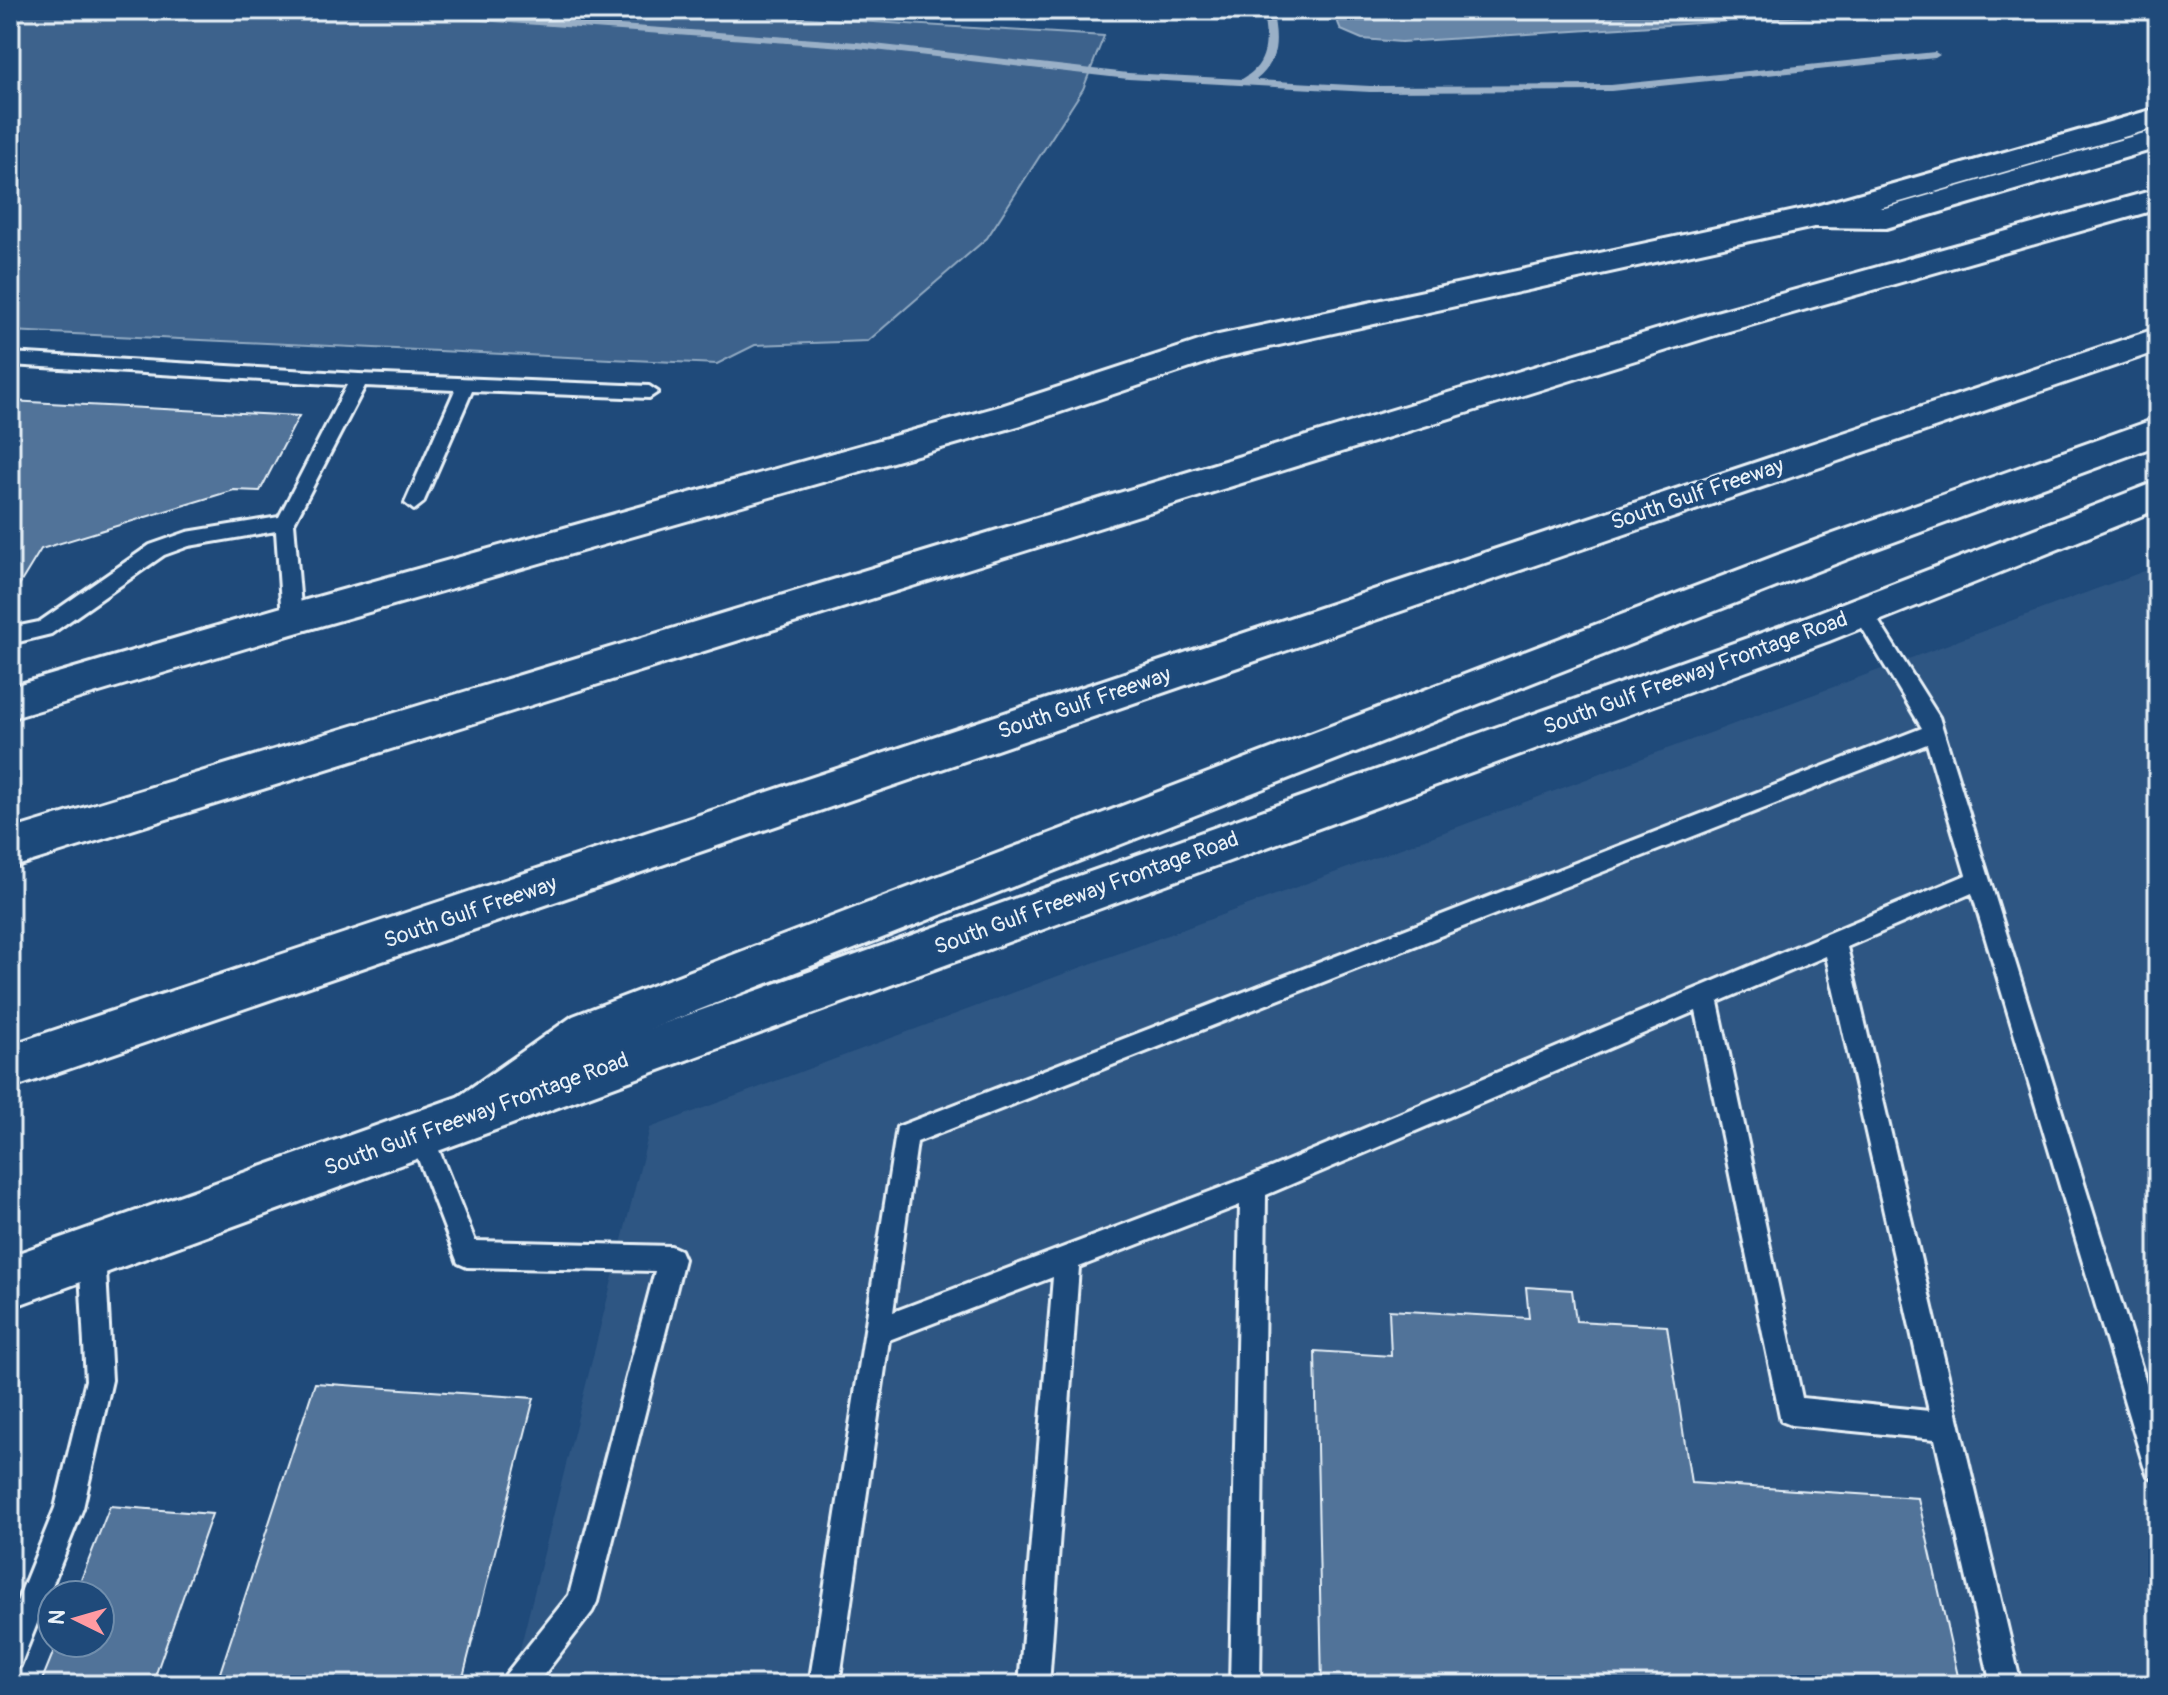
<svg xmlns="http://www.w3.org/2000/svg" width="2168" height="1695" viewBox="0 0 2168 1695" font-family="Pangolin,sans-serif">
<rect width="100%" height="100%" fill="#1f4a7a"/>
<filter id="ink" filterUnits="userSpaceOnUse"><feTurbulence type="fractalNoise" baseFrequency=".0125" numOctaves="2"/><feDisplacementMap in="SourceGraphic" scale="16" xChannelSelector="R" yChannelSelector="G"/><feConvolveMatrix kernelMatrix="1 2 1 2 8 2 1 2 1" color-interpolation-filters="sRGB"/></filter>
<g filter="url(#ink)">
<path fill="#2e5683" d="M2158 566V1685H511L650 1128Z"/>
<path fill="#3c628c" stroke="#92aac2" stroke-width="2" d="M10 10H675L1104 36 1083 89 987 238 868 341 755 345 717 364 10 331Z"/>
<path fill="#6685a7" stroke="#9ab0c7" stroke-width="2" d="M1333 10H1901L1401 42 1362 39 1341 30Z"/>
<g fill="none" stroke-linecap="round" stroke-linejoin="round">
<path fill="#9ab0c7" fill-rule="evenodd" d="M413 10 857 42 1128 73 1242 79C1270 64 1268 38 1262 10H1272C1278 37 1280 61 1256 80L1370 86 1611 85 1935 52 1940 55 1935 58 1611 91 1370 92 1128 79 857 48 453 19Z"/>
</g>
<path fill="#517399" stroke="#e8f1f8" stroke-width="2" d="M10 401 299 416 260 491 234 490 41 549 10 600Z
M1526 1287 1572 1290 1576 1321 1667 1326 1691 1483 1918 1498 1960 1685H1322L1315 1351 1391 1356 1389 1310 1529 1318Z
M315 1383 534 1398 461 1685H216Z
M110 1506 212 1514 152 1685H40L57 1643H100V1595H75Z"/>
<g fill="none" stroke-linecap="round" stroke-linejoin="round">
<g stroke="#e8f1f8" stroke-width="6">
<path id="service" d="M10 353 359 374 649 386 658 392 649 398 472 391 423 503 414 510 405 503 455 390 365 386 294 523 302 619 299 624H285L282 619 276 531 189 546 164 555 51 634 10 644V628L39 622 150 545 187 532 279 517 347 385 10 365Z
M1862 603 1869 606 1939 717 2158 1421V1480L2148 1476 2144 1466 1972 893 1847 947 2021 1685H1991L1935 1439 1791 1425 1781 1421 1696 1011 1266 1195 1260 1685H1230L1240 1205 1079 1267 1049 1685H1019L1053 1277 889 1340 839 1685H809L897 1127 1922 728 1852 611 1855 606ZM1927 744 1966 875 1249 1177 893 1312 917 1142ZM1826 956 1929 1411 1802 1398 1718 1002Z
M420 1121 429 1125 475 1241 671 1246 680 1250 684 1259 597 1602 592 1612 536 1685H502L506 1674 569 1595 655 1271 467 1267 458 1263 408 1133 411 1125Z
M92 1240 101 1244 105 1253 112 1380 83 1508 20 1666 10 1671V1619L55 1508 86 1380 79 1253 83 1244Z"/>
</g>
<g stroke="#e8f1f8" stroke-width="6">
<path id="secondary" d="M2158 108V127L1814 227 1220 358 1025 424 292 634 10 719V687L292 604 1001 406 1214 336 1809 208Z
M2158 481V509L1829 641 10 1308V1256L1801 619Z"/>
</g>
<g stroke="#e8f1f8" stroke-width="6">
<path id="motorway" d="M2158 129V148L1886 228 1814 227 1803 224 1798 217 1803 210 1814 207 1885 208Z
M2158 189V209L1722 333 10 868V830L1698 317Z
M2158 328V351L10 1089V1045Z
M2158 418V445L1850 558 607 1046 489 1131 472 1138 455 1131 447 1115 455 1099 573 1016 1822 538Z"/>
</g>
<use href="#service" fill="#1f4a7a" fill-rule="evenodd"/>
<use href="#secondary" fill="#1f4a7a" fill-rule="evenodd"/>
<use href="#motorway" fill="#1f4a7a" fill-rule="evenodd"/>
</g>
</g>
<g text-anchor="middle" stroke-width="6" stroke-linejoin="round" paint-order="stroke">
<g font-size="22" fill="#e8f1f8" stroke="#1f4a7a">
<text transform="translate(1697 493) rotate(-19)" y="8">South Gulf Freeway</text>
<text transform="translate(1695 672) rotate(-20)" y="8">South Gulf Freeway Frontage Road</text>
<text transform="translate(1084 702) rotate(-19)" y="8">South Gulf Freeway</text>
<text transform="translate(1086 892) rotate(-20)" y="8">South Gulf Freeway Frontage Road</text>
<text transform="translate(470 911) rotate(-19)" y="8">South Gulf Freeway</text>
<text transform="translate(476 1113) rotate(-20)" y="8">South Gulf Freeway Frontage Road</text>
</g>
</g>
<rect width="2168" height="1695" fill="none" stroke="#1f4a7a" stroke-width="40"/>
<rect x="20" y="20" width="2128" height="1655" fill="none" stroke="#e8f1f8" stroke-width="3" filter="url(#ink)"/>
<g transform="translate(76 1619) rotate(275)"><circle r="38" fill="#1f4a7a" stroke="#6f8dac" stroke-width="2"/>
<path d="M0-6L14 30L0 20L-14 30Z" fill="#ff9aa2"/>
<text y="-12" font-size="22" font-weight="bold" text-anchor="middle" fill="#e8f1f8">N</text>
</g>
</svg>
